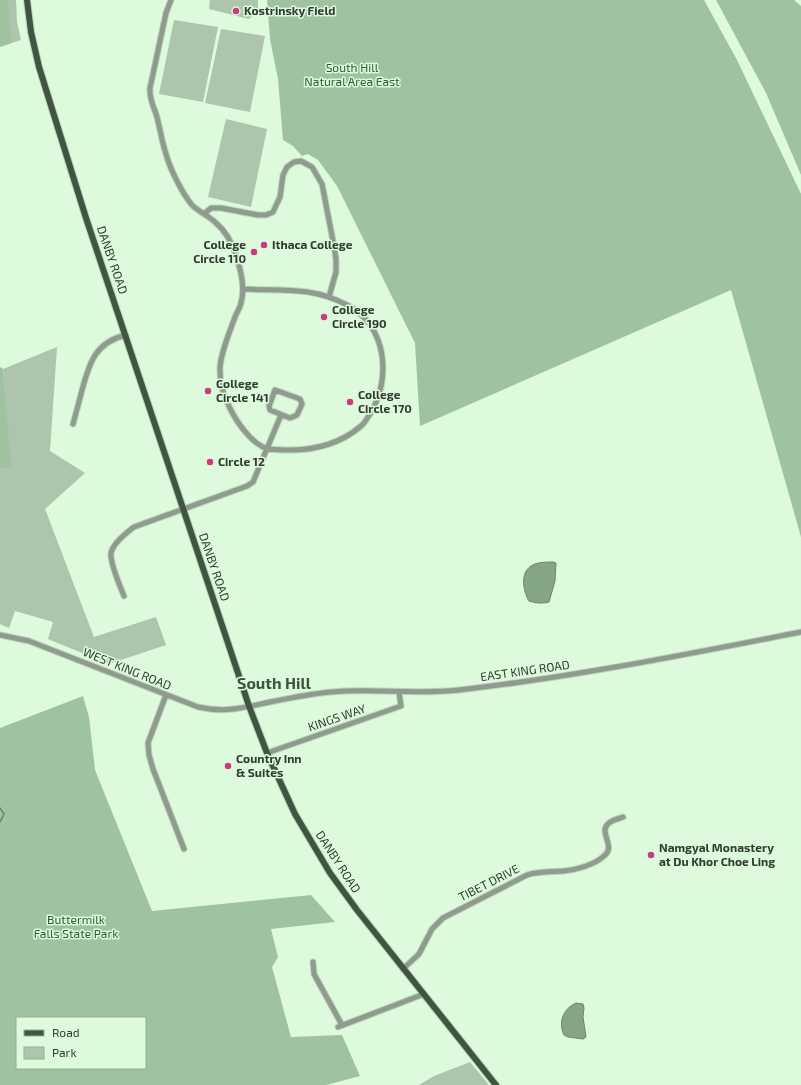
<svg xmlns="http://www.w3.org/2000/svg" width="801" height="1085" viewBox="0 0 801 1085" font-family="'Exo 2',sans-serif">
<rect width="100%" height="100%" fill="#ddfadd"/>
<path fill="#acc5ac" d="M0 0H16L17 22 21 40 0 47Z
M210 0H258V12L249 19 209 9Z
M174 20 218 27 203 102 159 94Z
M221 29 265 36 250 112 205 103Z
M226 119 267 129 251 207 208 197Z
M57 347 50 451 85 473 45 509 94 637 156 617 166 645 109 664 48 639 53 622 15 611 9 628 0 624V469L10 467 3 369Z
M470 1062 489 1085H419L434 1076Z"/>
<path fill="#9fc2a1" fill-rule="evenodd" d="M0 0H8L11 43 0 47Z
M267 0H704L737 60 801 194V537L731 290 420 426 415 343 337 186 318 160 308 154 302 156 293 146 283 140 278 79 270 39Z
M716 0H794L801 6V175L766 93Z
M0 367 3 369 11 467 0 469Z
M83 696 89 717 95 770 152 911 311 895 335 922 271 929 278 957 272 967 291 1037 342 1035 360 1076 326 1085H0V728ZM17 1018H145V1068H17Z"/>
<path fill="#84a685" stroke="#6b866c" d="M553 562 556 563 555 581 549 602C542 604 535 603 529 601 523 591 520 573 531 566 537 562 546 562 553 562Z
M576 1003 583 1004 584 1008 583 1017 586 1037 583 1039 568 1037 564 1035C558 1022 563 1009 576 1003Z"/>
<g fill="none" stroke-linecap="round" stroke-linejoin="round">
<path stroke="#6b866c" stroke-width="1.5" d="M0 808 4 814 0 822"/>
<g stroke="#bad4ba" stroke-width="7">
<path id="minor" d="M171 0 166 13 150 88C149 99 154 107 157 117 160 129 162 142 166 154 170 169 182 193 192 205 199 212 209 216 216 223 228 233 234 247 238 262 242 275 245 289 241 303 240 308 237 312 235 317 230 331 219 357 220 371 220 382 223 394 228 404 235 420 251 444 268 449 272 450 278 449 283 450 310 451 339 445 361 426 365 423 367 418 370 414 392 379 387 325 347 305 312 286 281 291 243 289
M204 214 211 208H221L258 215H266L273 212 280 197 283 175 287 167 294 162 301 161 312 167 322 184 334 246 336 259V272L329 297
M275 390 300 399 302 404 297 415 290 418 270 410 269 406Z
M73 424C76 413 79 402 82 390 89 364 95 342 126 335
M124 596C120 586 110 564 111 553 113 543 126 533 134 527L247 486 253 482 281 415
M0 635 29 641 198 707C226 713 242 708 270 702 290 698 310 694 331 692 373 688 416 695 459 690 574 677 688 654 801 632
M166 695 148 743 149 755 153 769 184 849
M267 753 401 706 399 692
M313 962 314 974 342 1025
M403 969 419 954 432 929 443 918 527 875C539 871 551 872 564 871 576 870 594 865 604 856 617 846 597 832 609 823 612 820 618 819 623 817
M338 1027 424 994"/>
</g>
<g stroke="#bad4ba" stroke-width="8">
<path id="major" d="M27 0 31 32 39 67 86 218 249 706 267 753 295 814 330 873 357 910 496 1085"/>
</g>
<use href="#minor" stroke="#8f9b8f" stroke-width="5"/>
<use href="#major" stroke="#405541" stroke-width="6"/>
</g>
<g fill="#c53e7d" stroke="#ddfadd" stroke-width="1.5">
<circle cx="236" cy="11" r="4"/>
<circle cx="264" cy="245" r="4"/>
<circle cx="254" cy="252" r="4"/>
<circle cx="324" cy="317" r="4"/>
<circle cx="208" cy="391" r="4"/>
<circle cx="350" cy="402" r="4"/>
<circle cx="210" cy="462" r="4"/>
<circle cx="228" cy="766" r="4"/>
<circle cx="651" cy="855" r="4"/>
</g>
<g text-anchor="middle" stroke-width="3" stroke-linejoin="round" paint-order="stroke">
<g font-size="12" font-weight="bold" fill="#303b30" stroke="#ddfadd" text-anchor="start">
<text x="244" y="15">Kostrinsky Field</text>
<text x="246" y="249" text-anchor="end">College<tspan x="246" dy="14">Circle 110</tspan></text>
<text x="272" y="249">Ithaca College</text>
<text x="332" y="314">College<tspan x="332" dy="14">Circle 190</tspan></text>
<text x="216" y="388">College<tspan x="216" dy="14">Circle 141</tspan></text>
<text x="358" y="399">College<tspan x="358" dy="14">Circle 170</tspan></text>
<text x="218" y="466">Circle 12</text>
<text x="236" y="763">Country Inn<tspan x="236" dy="14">&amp; Suites</tspan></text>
<text x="659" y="852">Namgyal Monastery<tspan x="659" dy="14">at Du Khor Choe Ling</tspan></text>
</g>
<g font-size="12" fill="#2b5d31" stroke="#ddfadd">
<text x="352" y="72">South Hill<tspan x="352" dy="14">Natural Area East</tspan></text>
<text x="76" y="924">Buttermilk<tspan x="76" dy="14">Falls State Park</tspan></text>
</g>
<g font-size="12" fill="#303b30" stroke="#ddfadd">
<text transform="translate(112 260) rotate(71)" y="4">DANBY ROAD</text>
<text transform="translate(214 567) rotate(71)" y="4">DANBY ROAD</text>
<text transform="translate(127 669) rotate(22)" y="4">WEST KING ROAD</text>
<text transform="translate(525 671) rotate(-8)" y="4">EAST KING ROAD</text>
<text transform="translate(337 718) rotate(-19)" y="4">KINGS WAY</text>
<text transform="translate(338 862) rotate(57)" y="4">DANBY ROAD</text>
<text transform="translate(489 883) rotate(-27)" y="4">TIBET DRIVE</text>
</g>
<g font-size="16" font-weight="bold" fill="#3c553d" stroke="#ddfadd">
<text x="274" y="689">South Hill</text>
</g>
</g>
<rect x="16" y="1017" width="130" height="52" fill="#ddfadd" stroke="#98ae98"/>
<rect x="24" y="1030" width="20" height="6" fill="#405541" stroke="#98ae98"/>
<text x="52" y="1037" font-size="12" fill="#303b30">Road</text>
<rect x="24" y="1047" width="20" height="12" fill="#acc5ac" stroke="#98ae98"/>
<text x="52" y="1057" font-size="12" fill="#303b30">Park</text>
</svg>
